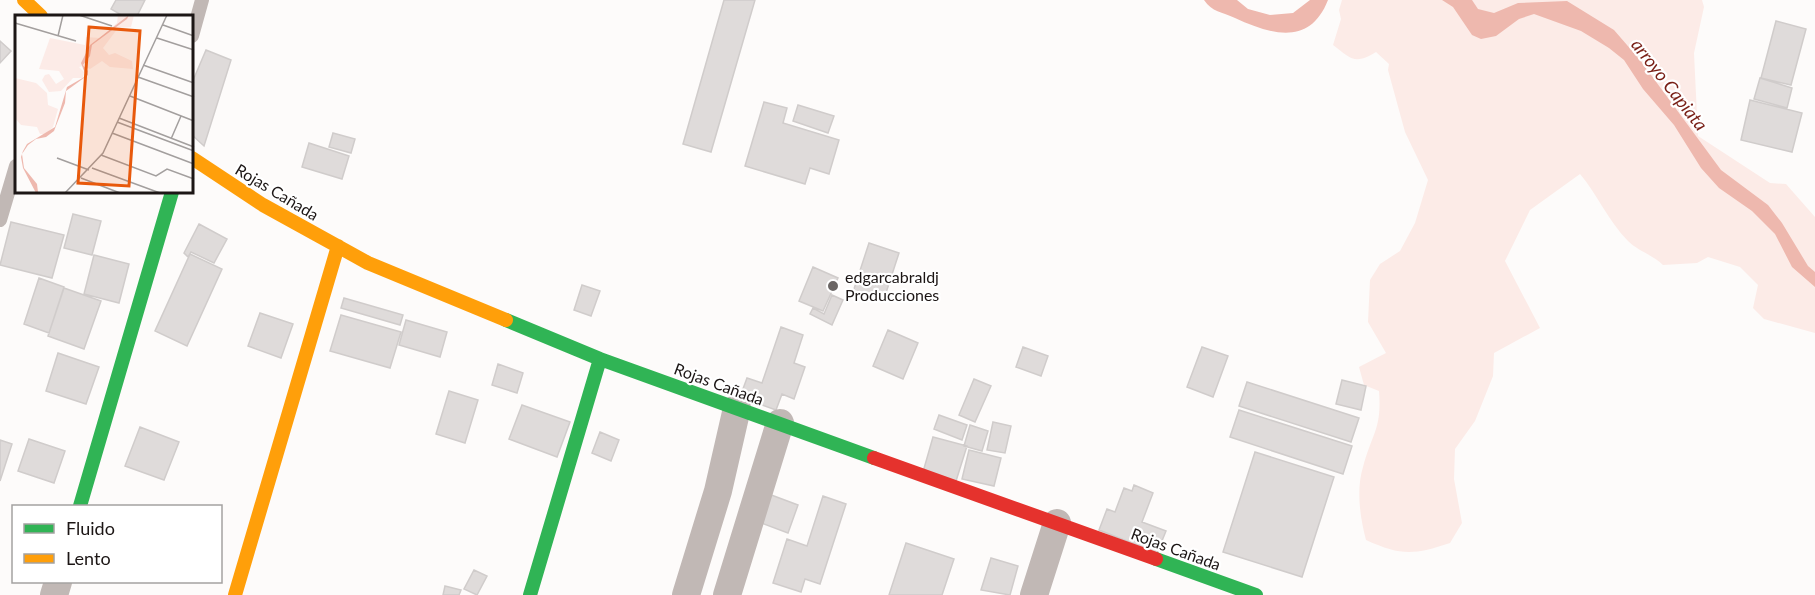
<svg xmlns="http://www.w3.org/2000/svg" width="1815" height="595" viewBox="0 0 1815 595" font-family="Lato,sans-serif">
<rect width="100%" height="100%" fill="#fdfbfa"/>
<path fill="#fcebe7" d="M1342 0H1702L1704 7 1694 53 1698 136 1770 183 1786 184 1815 217V333L1764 319 1753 308 1758 285 1740 267 1708 257 1697 263 1663 265C1653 255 1638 251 1628 241 1609 222 1597 194 1580 174L1530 210 1505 261 1540 328 1494 353 1493 376 1475 421 1455 449 1454 479 1462 523 1450 543C1414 555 1401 556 1366 540 1360 517 1356 490 1363 467 1372 433 1382 429 1379 391L1364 385 1359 367 1386 353 1368 322 1370 280 1380 264 1400 251 1415 223 1428 180 1405 132 1388 70 1389 64 1376 52C1355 65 1351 59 1333 45L1341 19 1339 10Z"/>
<path fill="#eeb8ae" d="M1204 0H1237L1248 9 1270 15 1293 13 1310 0H1328C1310 46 1272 35 1235 18 1222 12 1212 12 1204 0Z
M1442 0H1472L1478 9 1494 13 1518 3 1567 1 1614 30 1640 60 1721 170 1768 205 1782 223 1808 266 1815 272V287L1792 267 1775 234 1752 211 1719 188 1701 168 1674 125 1643 89 1624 60 1609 48 1581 31 1534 14 1519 19 1496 36 1481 39 1472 35 1453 7Z"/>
<path fill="#dfdbda" stroke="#d0cccb" stroke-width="1.5" d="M116 0H145L137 16H123L111 9Z
M724 0H755L711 152 683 144Z
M1776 21 1806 29 1791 85 1761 78Z
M0 41 11 51 0 63Z
M206 50 231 60 204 146 192 135V83Z
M1760 78 1792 88 1787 108 1754 99Z
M1750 100 1802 113 1792 152 1741 140Z
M764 102 787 108 783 123 839 140 829 174 810 168 805 184 745 166Z
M798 105 834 116 828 133 793 121Z
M333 133 355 139 351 153 329 147Z
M309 143 349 156 342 179 302 167Z
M73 214 101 221 92 255 64 248Z
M11 222 64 235 52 278 0 265Z
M199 224 227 239 214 263 191 252 188 257 184 253Z
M869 243 899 253 883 302 853 292Z
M190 254 222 269 187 346 155 331Z
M94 255 129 264 119 303 84 294Z
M813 267 838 278 823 311 799 301Z
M39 278 64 287 49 333 24 324Z
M582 285 600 291 591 316 574 310Z
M64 288 101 301 84 349 48 336Z
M832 295 843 300 832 325 810 314 813 308 824 314Z
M344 298 403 315 400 325 341 308Z
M260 313 293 324 281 358 248 346Z
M341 315 401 332 390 368 330 351Z
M406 320 447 332 440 357 399 345Z
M781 327 803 335 794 363 805 367 794 399 782 394 776 410 740 397 747 378 762 383Z
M888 330 918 343 903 379 873 366Z
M1023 347 1048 356 1041 376 1016 367Z
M1202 347 1228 356 1213 397 1187 387Z
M58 353 99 367 86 404 46 391Z
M498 364 523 373 517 393 492 385Z
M974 379 991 386 975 422 959 415Z
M1342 380 1366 386 1361 410 1336 404Z
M1247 382 1359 418 1351 442 1239 406Z
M449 391 478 400 465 443 436 434Z
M522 405 570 422 557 457 509 439Z
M1239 410 1352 446 1343 474 1230 437Z
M939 415 967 425 962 440 934 429Z
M993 422 1011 426 1005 453 987 450Z
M970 425 988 431 982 451 964 446Z
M140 427 179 442 164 480 125 466Z
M600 432 619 440 611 461 592 453Z
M933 437 967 446 956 481 923 472Z
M29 439 65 451 54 483 18 471Z
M0 440 12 444 0 481Z
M969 450 1001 458 994 486 962 479Z
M1255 452 1334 477 1302 577 1223 552Z
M1134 485 1153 493 1142 522 1166 531 1157 553 1099 530 1107 509 1115 512 1124 488 1132 491Z
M766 493 798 505 788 533 756 521Z
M823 496 846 504 820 584 805 579 801 592 773 583 787 539 807 546Z
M906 543 954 559 942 595H889Z
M991 558 1018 566 1010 595 981 590Z
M474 570 487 576 477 595 464 589Z
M445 586 461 590 459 595H443Z"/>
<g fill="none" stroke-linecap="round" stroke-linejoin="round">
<path stroke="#c1b8b5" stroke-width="14" d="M192 36 202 0
M0 220 16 166"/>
<path stroke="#c1b8b5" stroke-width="28" d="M54 595 58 582
M686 595 718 491 737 408
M727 595 780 423
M1034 595 1057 523"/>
<path stroke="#30b455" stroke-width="14" d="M506 320 600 359 874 458
M80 506 172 192
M1156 559 1256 595
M530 595 600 359"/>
<path stroke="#ff9f0a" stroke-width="14" d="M24 0 41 16
M192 158 263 205 368 263 506 320
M235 595 338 246"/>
<path stroke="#e5322d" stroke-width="14" d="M874 458 1156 559"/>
</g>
<circle fill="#6b6665" stroke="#fff" stroke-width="2" cx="833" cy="286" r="6"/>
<g text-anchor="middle" stroke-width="4.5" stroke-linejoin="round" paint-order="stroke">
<g font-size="16" fill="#1c1615" stroke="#fff">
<text transform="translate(277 192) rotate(31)" y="6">Rojas Cañada</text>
<text transform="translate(719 384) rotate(20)" y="6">Rojas Cañada</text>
<text transform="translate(1176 549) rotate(20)" y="6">Rojas Cañada</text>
</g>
<g font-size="16" fill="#1c1615" stroke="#fff" text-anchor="start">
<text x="845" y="283">edgarcabraldj<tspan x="845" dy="18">Producciones</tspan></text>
</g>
<g font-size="18" font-style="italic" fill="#781e15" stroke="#fff">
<text transform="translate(1669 85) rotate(52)" y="6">arroyo Capiata</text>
</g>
</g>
<g transform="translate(15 15)">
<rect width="178" height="178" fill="#fdfbfa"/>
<path d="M103 0H119L116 12 103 13 88 33 94 40 100 38 117 46 118 54 95 52 87 46 75 54 68 51 64 52 69 57 68 63H58L46 76 34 77 27 65 30 60 34 59 41 69 49 64 44 56 24 54 35 23 70 30 71 22 85 23 102 8ZM0 63 21 68 32 78 33 90 43 94 38 112 31 119H25L22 112 6 110 0 103Z" fill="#fcebe7"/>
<path d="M114 0 112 4 77 30 75 41 68 50 73 56V60L51 76 50 88 39 116 31 122 21 124 13 130 7 139 9 153 22 169 23 177 21 178 8 153 6 142 8 136 12 129 40 112 52 72 71 61 66 48 75 30Z" fill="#eeb8ae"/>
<path fill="none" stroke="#a39f9e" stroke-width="1.5" d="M64 0 97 11M0 8 61 26M148 10 179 21M43 21 48 0M142 23 179 35M128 50 179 68M123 62 179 82M115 81 179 106M104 103 179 132M102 107 179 136M97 118 179 149M156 124 166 101M86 140 141 161 152 154 179 164M42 143 74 155M77 153 145 178M66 163 105 178M50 178 88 138 152 0"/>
<path fill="#e8590c" fill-opacity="0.15" stroke="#e8590c" stroke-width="3" d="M74 12 125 16 114 171 63 168Z"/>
<rect width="178" height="178" fill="none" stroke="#1c1615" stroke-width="3"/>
</g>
<rect x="12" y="505" width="210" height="78" fill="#ffffff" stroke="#a4a2a1" stroke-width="1.5"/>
<rect x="24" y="524" width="30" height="9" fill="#30b455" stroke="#a4a2a1" stroke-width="1.5"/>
<text x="66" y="535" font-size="18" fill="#1c1615">Fluido</text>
<rect x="24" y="554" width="30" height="9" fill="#ff9f0a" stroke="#a4a2a1" stroke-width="1.5"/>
<text x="66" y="565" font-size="18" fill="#1c1615">Lento</text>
</svg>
